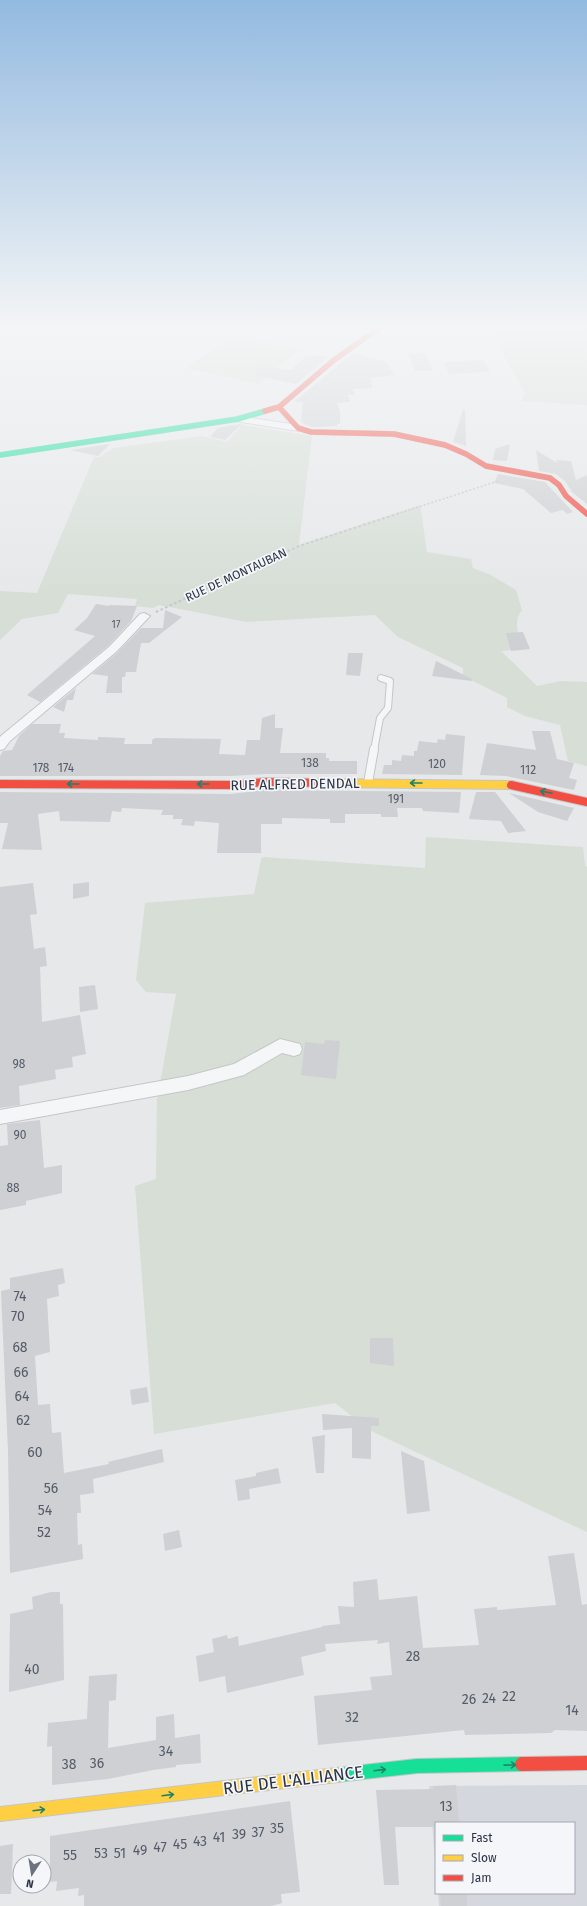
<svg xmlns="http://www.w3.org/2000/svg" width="587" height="1906" viewBox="0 0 587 1906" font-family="'Fira Sans',sans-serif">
<rect width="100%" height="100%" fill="#e6e8ea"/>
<path fill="#d4d7dd" d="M587 1785V1906H439L438 1893H574V1823H436V1873L429 1786Z"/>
<path fill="#d6ded6" d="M489 328H587V405L521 401 525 394Z
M234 336 300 349 258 384 186 368Z
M242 425 312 436 299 545 420 505 427 552 471 559 473 568 491 575 516 590 522 610C512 623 519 635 524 649L501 651 537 686 561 681 587 682V766L568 761 560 725 525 716 507 707V698L463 676V668L398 637 375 615 247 622 159 605 153 608 135 606 137 599 68 594 58 613 22 619 0 640V591L37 593 94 457H99L114 448 202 436 227 442Z
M426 837 583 847 585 865 587 867V1532L371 1431 335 1403 154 1434 135 1186 156 1179 157 1100 176 994 146 992 136 980 145 903 254 894 261 860 263 857 425 868Z"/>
<path fill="#ced0d3" d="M353 353 387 362 394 375 370 378 373 388 353 389 355 395H348L350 402 337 403 340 412V424H337V426L312 427 304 424 301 421 303 402H294Z
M408 353H425L433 371H415Z
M307 355 328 357 296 384 256 376 258 365 291 370Z
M483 360 490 372 449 374 444 362Z
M463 409 465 410 466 446 453 442Z
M240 424H242L225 440 210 437 218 428Z
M110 444 98 456 70 450Z
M510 444 507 461 493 460 495 449Z
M536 450 557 463 556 460 571 461 576 480 587 475V504L572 492 565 481 556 474 539 471Z
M498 474 545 482 573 512 567 514 563 510 551 513 523 489 494 483Z
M96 604 109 606 110 605 137 606 131 621 108 646 40 702 27 695 95 636 74 630 87 618Z
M165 610 182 617 149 643H141L136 672H126L125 677H122V693H106L108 676 92 674 118 652 141 628H163Z
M523 632 530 649 511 651 506 633Z
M348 653H363L360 676 346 675Z
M436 661 472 679V681L432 676Z
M76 688 73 700H67L64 712 53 707Z
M275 714V728H283L280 753H326V758H329V761H357V774H265L231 776H0V756L3 751 12 750 19 736 32 724H61L59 733H65L64 738 98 740V737L125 738 124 744H152V740L155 738 221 739 219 754 245 755 247 740H260L262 718Z
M532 731H550L557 759 574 763 569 778 577 780 574 790 506 776 480 775 487 743 536 750Z
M446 734 465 736 462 775 382 774 384 765H392V760L401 761 402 755 414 756V751H417L419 741 437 743 438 739 445 740Z
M265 790 461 792 459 813 423 811 422 808H397L398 817H381V814H345V823H330V819L286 818H282V824H261V853H217L219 823 195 821 194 826 181 825 183 819H173V815H161L163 810 122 808 121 812 112 811 110 822 60 821 59 811 38 814 42 850 2 849 8 823H0V792L231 794Z
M476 792H495L526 831 508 833 501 821 469 819Z
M509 793 574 808 567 821 538 812Z
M89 882V896L73 899V884Z
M33 883 37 914 30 915 34 949 45 947 47 966 40 967 42 1022 80 1015 86 1054 72 1057 73 1067 55 1070 56 1079 19 1086 20 1105 0 1108V887Z
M95 985 98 1009 80 1012 79 987Z
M325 1040 340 1041 336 1079 301 1075 305 1042 324 1044Z
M40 1120 44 1168 62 1165V1193L26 1201V1205L0 1210V1146L8 1145 7 1124Z
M63 1268 65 1283 58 1285 59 1296 47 1299 50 1352 35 1356 38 1405 50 1404 52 1433 61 1432 64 1473 109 1464 108 1462 162 1449 164 1462 93 1479 94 1493 80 1495 81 1513H77L78 1545 82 1544 83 1559 10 1573 8 1451 1 1291 10 1289V1278Z
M370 1338H393L394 1366 370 1363Z
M147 1387 149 1402 132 1405 130 1390Z
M322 1414 379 1418V1426H371V1459L352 1458V1428L323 1430Z
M325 1435 324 1473H316L312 1437Z
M401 1451 424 1461 430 1511 407 1514Z
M278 1468 281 1483 249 1489 250 1499 238 1501 235 1480 256 1476V1473Z
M179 1530 182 1547 165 1551 163 1534Z
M574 1553 582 1605 587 1604V1731L555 1730 551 1733 465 1735 464 1730 318 1745 314 1696 372 1690 370 1677 392 1675 389 1642 377 1644 378 1640 325 1644 326 1651 301 1657 304 1675 227 1693 225 1676 199 1682 196 1656 214 1652 212 1639 227 1635 228 1639 238 1636 239 1646 322 1627V1626L340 1624 338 1606 354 1607 353 1582 377 1579 379 1600 417 1596 423 1648 479 1645 474 1609 497 1607V1610L556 1605 548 1556Z
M51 1592H60V1604H63L64 1680 9 1692 10 1614 33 1609 32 1597Z
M117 1674 116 1700 109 1701 108 1748 156 1740V1717L174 1714 175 1738 200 1734 201 1763 176 1765V1767L153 1770 108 1779 52 1785V1746L47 1747 48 1723 87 1719 89 1676Z
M456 1785 459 1823H436V1827H395L399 1885H384L376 1790 433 1789V1786Z
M290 1801 300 1892 281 1894 282 1903 271 1906H84V1895L78 1896 79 1888 56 1891 57 1881 50 1882V1836Z
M13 1844 11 1894H0V1846Z
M440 1893H467V1906H441Z"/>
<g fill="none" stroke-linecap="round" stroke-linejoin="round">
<g stroke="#c4c6c8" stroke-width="8">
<path id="lane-far1" d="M374 750 380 718 388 708 390 681 381 678"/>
</g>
<g stroke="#c4c6c8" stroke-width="10">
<path id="lane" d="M368 783 374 749"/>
</g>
<g stroke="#c4c6c8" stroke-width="2">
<path id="street" d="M238 416 298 425 303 428 298 431 235 421 234 419Z
M144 613 150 616 117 651 10 741 4 749 0 750V737L2 735 109 647 140 614Z
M280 1039 300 1044 302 1049 300 1054 294 1056 282 1053 244 1075 188 1090 0 1124V1110L188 1076 234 1064Z"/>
</g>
<g stroke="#c4c6c8" stroke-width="6">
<path id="fast-far1" d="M0 455 238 419 265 411"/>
</g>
<g stroke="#c4c6c8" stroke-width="16">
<path id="fast" d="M337 1775 417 1766 522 1764"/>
</g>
<g stroke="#c4c6c8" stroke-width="10">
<path id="slow-far1" d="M327 783 511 785"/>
</g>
<g stroke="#c4c6c8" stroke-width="16">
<path id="slow" d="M0 1814 337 1775"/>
</g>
<g stroke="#c4c6c8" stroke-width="6">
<path id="jam-far2" d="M279 407 298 428 311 432 394 434 445 445 466 454 486 466 550 478 559 485 566 496 587 514
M265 411 279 407 334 360 379 328"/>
</g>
<g stroke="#c4c6c8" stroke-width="10">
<path id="jam-far1" d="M0 784 231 785 265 782 327 783
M511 785 587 802"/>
</g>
<g stroke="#c4c6c8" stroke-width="16">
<path id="jam" d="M522 1764 587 1763"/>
</g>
<path stroke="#c5c6ca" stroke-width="1.5" stroke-dasharray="2 2" stroke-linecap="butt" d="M397 514 498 481"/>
<path stroke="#c5c6ca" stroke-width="2" stroke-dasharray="2.5 2.5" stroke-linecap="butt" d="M156 612 299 546 400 513"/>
<use href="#lane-far1" stroke="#f5f6f7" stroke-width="6"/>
<use href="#lane" stroke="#f5f6f7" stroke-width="8"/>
<use href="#street" fill="#f5f6f7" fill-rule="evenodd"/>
<use href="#fast-far1" stroke="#16e098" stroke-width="5.5"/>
<use href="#fast" stroke="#16e098" stroke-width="14"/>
<use href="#slow-far1" stroke="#ffcf43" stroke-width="8"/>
<use href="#slow" stroke="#ffcf43" stroke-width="14"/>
<use href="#jam-far2" stroke="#f24e42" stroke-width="5.5"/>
<use href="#jam-far1" stroke="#f24e42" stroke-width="8"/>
<use href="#jam" stroke="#f24e42" stroke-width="14"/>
</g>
<defs><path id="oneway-shaft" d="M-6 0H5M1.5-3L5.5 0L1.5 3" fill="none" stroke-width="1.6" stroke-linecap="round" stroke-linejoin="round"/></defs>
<g stroke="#22816a">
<use href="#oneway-shaft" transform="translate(416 783) rotate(-180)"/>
<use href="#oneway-shaft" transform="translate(73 784) rotate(-180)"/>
<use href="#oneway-shaft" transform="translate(203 784) rotate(180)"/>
<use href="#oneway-shaft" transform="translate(546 792) rotate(-168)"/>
<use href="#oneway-shaft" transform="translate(510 1765) rotate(-1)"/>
<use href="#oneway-shaft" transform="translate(380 1770) rotate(-7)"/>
<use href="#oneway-shaft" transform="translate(168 1795) rotate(-7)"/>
<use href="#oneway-shaft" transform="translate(39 1810) rotate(-7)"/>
</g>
<linearGradient id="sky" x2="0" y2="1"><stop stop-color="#93bae0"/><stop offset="0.55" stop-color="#f4f5f6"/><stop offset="1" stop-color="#f4f5f6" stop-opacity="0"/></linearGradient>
<rect width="587" height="595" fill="url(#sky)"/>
<g text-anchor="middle" stroke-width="3.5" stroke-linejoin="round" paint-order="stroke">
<g font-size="10" fill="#545c69">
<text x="116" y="628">17</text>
</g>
<g font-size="12" fill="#2b3445" stroke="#f4f6f9">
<text transform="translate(236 575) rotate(-25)" y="4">RUE DE MONTAUBAN</text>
</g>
<g font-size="12" fill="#545c69">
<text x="310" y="767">138</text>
<text x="437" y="768">120</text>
<text x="41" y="772">178</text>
<text x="66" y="772">174</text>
<text x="528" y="774">112</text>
<text x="396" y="803">191</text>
<text x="19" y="1068">98</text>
<text x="20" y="1139">90</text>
<text x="13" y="1192">88</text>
</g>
<g font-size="14" fill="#2b3445" stroke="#f4f6f9">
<text transform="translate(295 784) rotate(-1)" y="5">RUE ALFRED DENDAL</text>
</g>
<g font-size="14" fill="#545c69">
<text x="20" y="1301">74</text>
<text x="18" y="1321">70</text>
<text x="20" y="1352">68</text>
<text x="21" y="1377">66</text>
<text x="22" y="1401">64</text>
<text x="23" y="1425">62</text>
<text x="35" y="1457">60</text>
<text x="51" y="1493">56</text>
<text x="45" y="1515">54</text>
<text x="44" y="1537">52</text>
<text x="413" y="1661">28</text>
<text x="32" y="1674">40</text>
<text x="509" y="1701">22</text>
<text x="489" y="1703">24</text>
<text x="469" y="1704">26</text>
<text x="572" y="1715">14</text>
<text x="352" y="1722">32</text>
<text x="166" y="1756">34</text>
<text x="97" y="1768">36</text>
<text x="69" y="1769">38</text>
<text x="446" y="1811">13</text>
<text x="277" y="1833">35</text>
<text x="258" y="1837">37</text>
<text x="239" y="1839">39</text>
<text x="219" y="1842">41</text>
<text x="200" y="1846">43</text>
<text x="180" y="1849">45</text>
<text x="160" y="1852">47</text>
<text x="140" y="1855">49</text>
<text x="101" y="1858">53</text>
<text x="120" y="1858">51</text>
<text x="70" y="1860">55</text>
</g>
<g font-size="17" fill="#2b3445" stroke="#f4f6f9">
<text transform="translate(293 1780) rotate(-7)" y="6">RUE DE L'ALLIANCE</text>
</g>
</g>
<rect x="435" y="1822" width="140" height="72" fill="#f4f6f9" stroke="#a4a8b1"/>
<rect x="443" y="1835" width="20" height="6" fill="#16e098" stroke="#a4a8b1"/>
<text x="471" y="1842" font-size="12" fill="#2b3445">Fast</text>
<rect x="443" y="1855" width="20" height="6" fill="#ffcf43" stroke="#a4a8b1"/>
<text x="471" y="1862" font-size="12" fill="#2b3445">Slow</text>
<rect x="443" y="1875" width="20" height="6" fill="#f24e42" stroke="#a4a8b1"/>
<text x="471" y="1882" font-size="12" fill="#2b3445">Jam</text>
<g transform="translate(32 1874) rotate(192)"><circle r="19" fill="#f4f6f9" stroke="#a4a8b1"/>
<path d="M0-3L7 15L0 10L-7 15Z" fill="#6c737f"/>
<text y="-6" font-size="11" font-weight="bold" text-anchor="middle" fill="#2b3445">N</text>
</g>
</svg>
